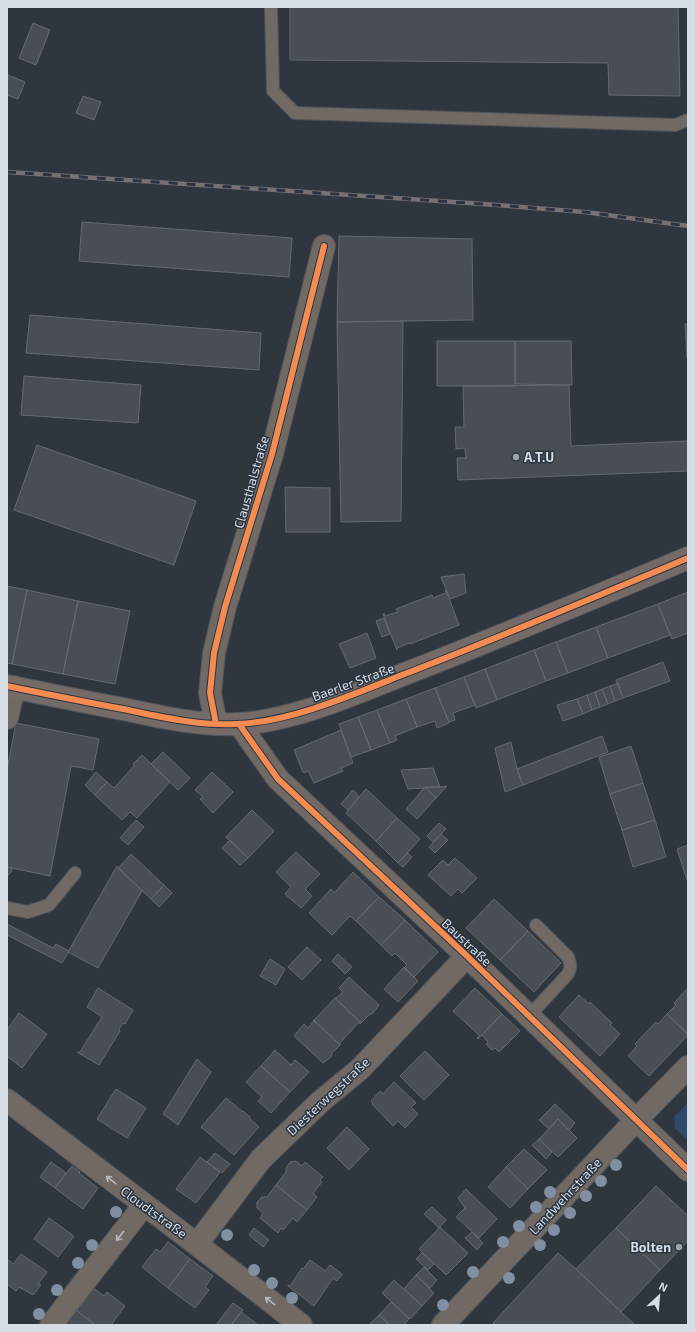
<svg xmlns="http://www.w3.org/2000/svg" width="695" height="1332" viewBox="0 0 695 1332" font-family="'Exo 2',sans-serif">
<rect width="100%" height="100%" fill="#30363d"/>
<path fill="#2e4a6b" d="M688 1103V1141L675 1128 674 1117Z"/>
<path fill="#494e54" stroke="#656a70" d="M290 7H678L680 96 609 95 608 63 290 60Z
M33 23 50 30 36 65 19 58Z
M8 75 25 82 18 99 7 95Z
M83 96 101 102 94 120 76 113Z
M82 222 292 238 289 277 79 261Z
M339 236 472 239 473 320 337 322Z
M30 315 261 333 259 370 26 353Z
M403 321 401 521 341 522 337 322Z
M685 324H688V358H687Z
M437 341H515V386H437Z
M515 341H571L572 385 515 384Z
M24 376 141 385 138 423 21 415Z
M569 385 571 446 688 441V471L458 480 457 458H466L465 448 456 449 455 427H464L463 386Z
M37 445 196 501 174 565 14 510Z
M285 487 330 488V532H286Z
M464 574 466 593 450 599 441 577Z
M7 586 27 590 12 664 7 663Z
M27 590 78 601 63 674 12 664Z
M445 590H446L459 625 410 644 409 643 397 648V650L383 614 384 613 385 616 398 612 396 609 432 595 433 598 446 593Z
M688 592V633L672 639 658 604Z
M78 601 130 611 115 684 63 674Z
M658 604 670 635 608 658 596 627Z
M384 618 390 634 382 637 376 621Z
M596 627 608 658 568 673 556 642Z
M367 633 376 658 350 668 339 644Z
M556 642 568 673 546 681 534 650Z
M534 650 546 681 497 700 485 669Z
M663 662 670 681 623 698 616 680Z
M485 669 497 700 476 708 464 677Z
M464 677 475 705 453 713 455 720 449 722 435 688Z
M618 683 623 698 615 701 610 686Z
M610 686 615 701 608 704 602 689Z
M435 688 449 723 437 728 435 721 417 727 406 699Z
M602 689 608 704 600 707 595 692Z
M595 692 600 707 592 710 587 695Z
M587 695 592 710 583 714 577 699Z
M406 699 417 727 395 736 397 740 390 743 377 710Z
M577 699 583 714 563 721 557 705Z
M377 710 390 743 371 750 358 717Z
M358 717 371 750 351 757 339 724Z
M16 723 99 739 93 770 71 766 50 876 7 867V770Z
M341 730 353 763 341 768 343 771 314 783 308 771 304 773 303 772 294 750Z
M602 736 608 752 523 785 517 769Z
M511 742 517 769 523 785 505 792 495 748Z
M631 746 643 783 610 794 599 757Z
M163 752 190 778 178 790 151 764Z
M142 755 170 782 137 818 130 812 122 820 95 795 107 782 114 788 134 766 133 764Z
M433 768 440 787 408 789 401 770Z
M96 772 107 782 95 795 85 785Z
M212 772 233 792 213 813 200 799 203 797 195 790Z
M643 783 655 820 622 830 610 794Z
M447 786 436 798 425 787H440Z
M425 787 436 798 417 819 406 809Z
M366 789 397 818 376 841 346 813Z
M353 790 359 797 348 810 341 804Z
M252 810 274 831 248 858 226 837Z
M397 818 420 839 398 863 376 841Z
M136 820 144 827 128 845 120 838Z
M655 820 666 857 633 867 622 830Z
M439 823 446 829 433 842 427 836Z
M441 834 448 840 435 853 429 847Z
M230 840 248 858 240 865 222 848Z
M688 845V883L677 849Z
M296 852 320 874 305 889 312 896 301 908 285 894 291 887 276 872Z
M408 853 412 857 403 867 398 863Z
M131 854 164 885 151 899 118 868Z
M455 858 477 878 462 893 458 889 451 896 428 875 443 860 448 865Z
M117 866 142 891 98 968 68 952Z
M7 867 12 868 11 872 7 876Z
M353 872 379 897 356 921 350 916 332 935 309 913 331 889 334 893Z
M164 885 172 893 159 907 151 899Z
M379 897 405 920 381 945 356 921Z
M494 899 528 931 500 960 466 928Z
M405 920 438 952 414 977 404 968 407 965 395 953 392 956 381 945Z
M7 924 53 948 56 944 69 951 62 963 7 935Z
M528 931 561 963 534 992 500 960Z
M307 947 321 960 302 980 288 967Z
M338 954 352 967 345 974 332 961Z
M270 959 285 969 276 985 260 976Z
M404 967 418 981 398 1002 384 989Z
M349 977 379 1005 373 1013 369 1015 361 1023 335 998H336L343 992 339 988Z
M98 988 133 1010 125 1024 123 1023 119 1029 120 1031 99 1065 77 1052H80L102 1017 87 1007Z
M475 988 502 1014 478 1039 477 1038 480 1036 453 1011Z
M688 988V1034L667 1014 676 1005 674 1003Z
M579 995 589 1004 590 1002 612 1023 610 1025 620 1034 600 1056 559 1017Z
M335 998 361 1023 360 1024 359 1022 340 1043V1045L314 1020Z
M19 1013 47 1034 22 1068 7 1056V1030Z
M502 1014 520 1031 499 1052 495 1048 492 1050 486 1044 488 1042 482 1035Z
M667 1014 688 1035 649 1076 628 1056 637 1046 635 1044 656 1022 658 1024Z
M313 1020 340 1045 332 1053 331 1057 323 1063 294 1036 304 1024 308 1028 314 1021Z
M275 1050 291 1065 295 1060 309 1072 290 1092 261 1066Z
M425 1051 449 1075 424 1100 400 1076Z
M197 1059 211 1072 178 1125 163 1114Z
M261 1066 290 1092 271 1113 258 1101 262 1097 246 1082Z
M394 1082 416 1103 411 1107 418 1114 405 1128 398 1121 393 1126 372 1104 373 1103 371 1101 380 1091 383 1094Z
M116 1089 146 1108 127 1138 97 1119Z
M226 1098 243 1112V1111L250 1117 249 1118 259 1127 234 1155 201 1127Z
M555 1104 575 1123 569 1130 558 1119 549 1129 539 1120Z
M558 1119 577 1138 558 1157 539 1139Z
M347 1127 369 1149 349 1170 327 1148Z
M539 1139 552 1152 546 1159 532 1145Z
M524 1149 547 1170 528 1189 506 1167Z
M215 1153 230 1164 222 1173 207 1162Z
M200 1157 220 1172 196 1203 176 1189Z
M296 1161 302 1166 305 1162 323 1177 320 1180 322 1182 313 1193 317 1197 307 1210 276 1185 286 1172V1168L290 1162Z
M51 1162 66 1173 55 1188 40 1177Z
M72 1166 80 1172 79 1173 98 1188 83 1209 55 1188Z
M506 1167 528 1189 510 1208 488 1187Z
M276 1185 307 1210 297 1222 293 1218 283 1230 281 1228 278 1233 260 1218 263 1213 257 1208V1202L262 1197H267Z
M656 1186 688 1216V1241L660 1270 616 1228Z
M466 1189 497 1219 479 1238 456 1217 465 1208 458 1198Z
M432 1207 446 1220 439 1228 424 1214Z
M49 1218 74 1236 58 1257 34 1239Z
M440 1227 468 1253 446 1275 419 1249Z
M254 1228 269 1240 263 1247 249 1235Z
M616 1228 660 1270 621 1312 576 1269Z
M472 1232 483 1243 477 1250 465 1238Z
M168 1242 190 1259 168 1288 142 1267 156 1249 160 1252Z
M422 1253 434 1264 428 1270 416 1259Z
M558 1253 576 1269 635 1325H496L493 1323Z
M21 1254 47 1272 38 1284 41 1285 33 1295 19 1287 16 1291 7 1284V1262L8 1260 13 1264Z
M190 1259 213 1276 205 1287 209 1290 195 1308 168 1288Z
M310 1260 325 1271 330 1265 342 1274 337 1281 333 1278 314 1306 288 1286V1285L290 1286 302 1268 303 1269Z
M424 1267 437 1280 430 1288 416 1275Z
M416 1275 434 1293 422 1306 404 1289Z
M394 1280 422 1306 410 1319 382 1293Z
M93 1288 104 1296 107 1292 125 1306 111 1325H95L76 1310Z
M391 1302 409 1319 404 1325H390L379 1315Z
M233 1303 243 1310 241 1312 231 1325H216Z
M76 1310 95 1325H65Z
M241 1312 258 1325H231Z
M379 1315 390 1325H369Z"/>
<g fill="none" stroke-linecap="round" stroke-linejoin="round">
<g stroke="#4f545a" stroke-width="14">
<path id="service" d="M271 7 273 91 295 113 675 125 688 120
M7 908 28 912 49 905 75 873
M529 1016 568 974C571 967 571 964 568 957L536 925"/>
</g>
<g stroke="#4f545a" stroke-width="24">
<path id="minor" d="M7 718 14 687
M216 724 210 693 214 653 225 607 272 454 324 246
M239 724 278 779 467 956 688 1170
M7 1100C105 1175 204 1249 301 1325
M197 1244 261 1159 320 1102 360 1069 467 956
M51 1325 144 1205
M443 1325 637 1119 688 1067"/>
</g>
<g stroke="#4f545a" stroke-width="24">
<path id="secondary" d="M7 686C46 694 85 702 123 709 161 717 199 726 237 724 290 722 352 695 402 675 498 638 593 598 688 558"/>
</g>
<use href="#service" stroke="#716964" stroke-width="12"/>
<use href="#minor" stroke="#716964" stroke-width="22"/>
<use href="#secondary" stroke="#746a67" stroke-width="22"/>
<g stroke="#767273" stroke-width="4.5">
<path id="rail" d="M7 172 483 204 585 212 688 226"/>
</g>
<use href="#rail" stroke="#2b3542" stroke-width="3" stroke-dasharray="9" stroke-linecap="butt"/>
<g stroke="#2b3542" stroke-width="8">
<path id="cycleway" d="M7 686C46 694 85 702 123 709 161 717 199 726 237 724 290 722 352 695 402 675 498 638 593 598 688 558
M216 724 210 693 214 653 225 607 272 454 324 246
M239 724 278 779 467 956 688 1170"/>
</g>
<use href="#cycleway" stroke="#f68b52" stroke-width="6"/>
</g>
<g fill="#808fa2">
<circle cx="616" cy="1165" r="6"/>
<circle cx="601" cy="1181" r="6"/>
<circle cx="550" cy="1192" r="6"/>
<circle cx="586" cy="1196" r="6"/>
<circle cx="536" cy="1207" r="6"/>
<circle cx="116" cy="1212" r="6"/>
<circle cx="570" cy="1213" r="6"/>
<circle cx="519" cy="1226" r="6"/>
<circle cx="554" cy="1230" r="6"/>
<circle cx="227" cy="1235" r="6"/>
<circle cx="503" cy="1242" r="6"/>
<circle cx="92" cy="1245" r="6"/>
<circle cx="540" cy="1245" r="6"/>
<circle cx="78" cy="1263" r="6"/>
<circle cx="254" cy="1270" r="6"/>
<circle cx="473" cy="1272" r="6"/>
<circle cx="509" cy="1278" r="6"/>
<circle cx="272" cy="1283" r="6"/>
<circle cx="57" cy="1290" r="6"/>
<circle cx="292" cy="1298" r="6"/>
<circle cx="443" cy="1305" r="6"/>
<circle cx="39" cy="1314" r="6"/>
</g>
<defs><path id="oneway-shaft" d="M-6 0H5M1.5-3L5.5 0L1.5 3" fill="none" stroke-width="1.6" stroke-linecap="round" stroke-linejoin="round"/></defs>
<g stroke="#b8babe">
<use href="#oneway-shaft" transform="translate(111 1180) rotate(-142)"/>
<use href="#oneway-shaft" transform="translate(120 1236) rotate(128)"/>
<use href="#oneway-shaft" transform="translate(270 1301) rotate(-142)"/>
</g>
<g fill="#9ca3aa" stroke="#2b3542" stroke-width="1.5">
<circle cx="516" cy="457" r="4"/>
<circle cx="679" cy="1247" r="4"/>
</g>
<g text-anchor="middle" stroke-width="3" stroke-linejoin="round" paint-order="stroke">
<g font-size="13" font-weight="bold" fill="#d6dde5" stroke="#2b3542" text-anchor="start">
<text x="524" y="462">A.T.U</text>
<text x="671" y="1252" text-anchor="end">Bolten</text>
</g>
<g font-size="13" fill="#d6dde5" stroke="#2b3542">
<text transform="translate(251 482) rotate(-74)" y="5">Clausthalstraße</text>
<text transform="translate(353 682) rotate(-20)" y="5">Baerler Straße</text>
<text transform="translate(467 942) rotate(43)" y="5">Baustraße</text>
<text transform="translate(328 1096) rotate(-43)" y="5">Diesterwegstraße</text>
<text transform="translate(565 1196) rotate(-47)" y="5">Landwehrstraße</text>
<text transform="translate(154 1212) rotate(36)" y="5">Cloudtstraße</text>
</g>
</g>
<rect width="695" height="1332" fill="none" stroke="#d6dde5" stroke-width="16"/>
<g transform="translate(659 1296) rotate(26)" stroke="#2b3542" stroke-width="3" paint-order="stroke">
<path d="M0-3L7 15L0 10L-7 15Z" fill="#d6dde5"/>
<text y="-6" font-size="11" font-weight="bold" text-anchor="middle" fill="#d6dde5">N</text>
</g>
</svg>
